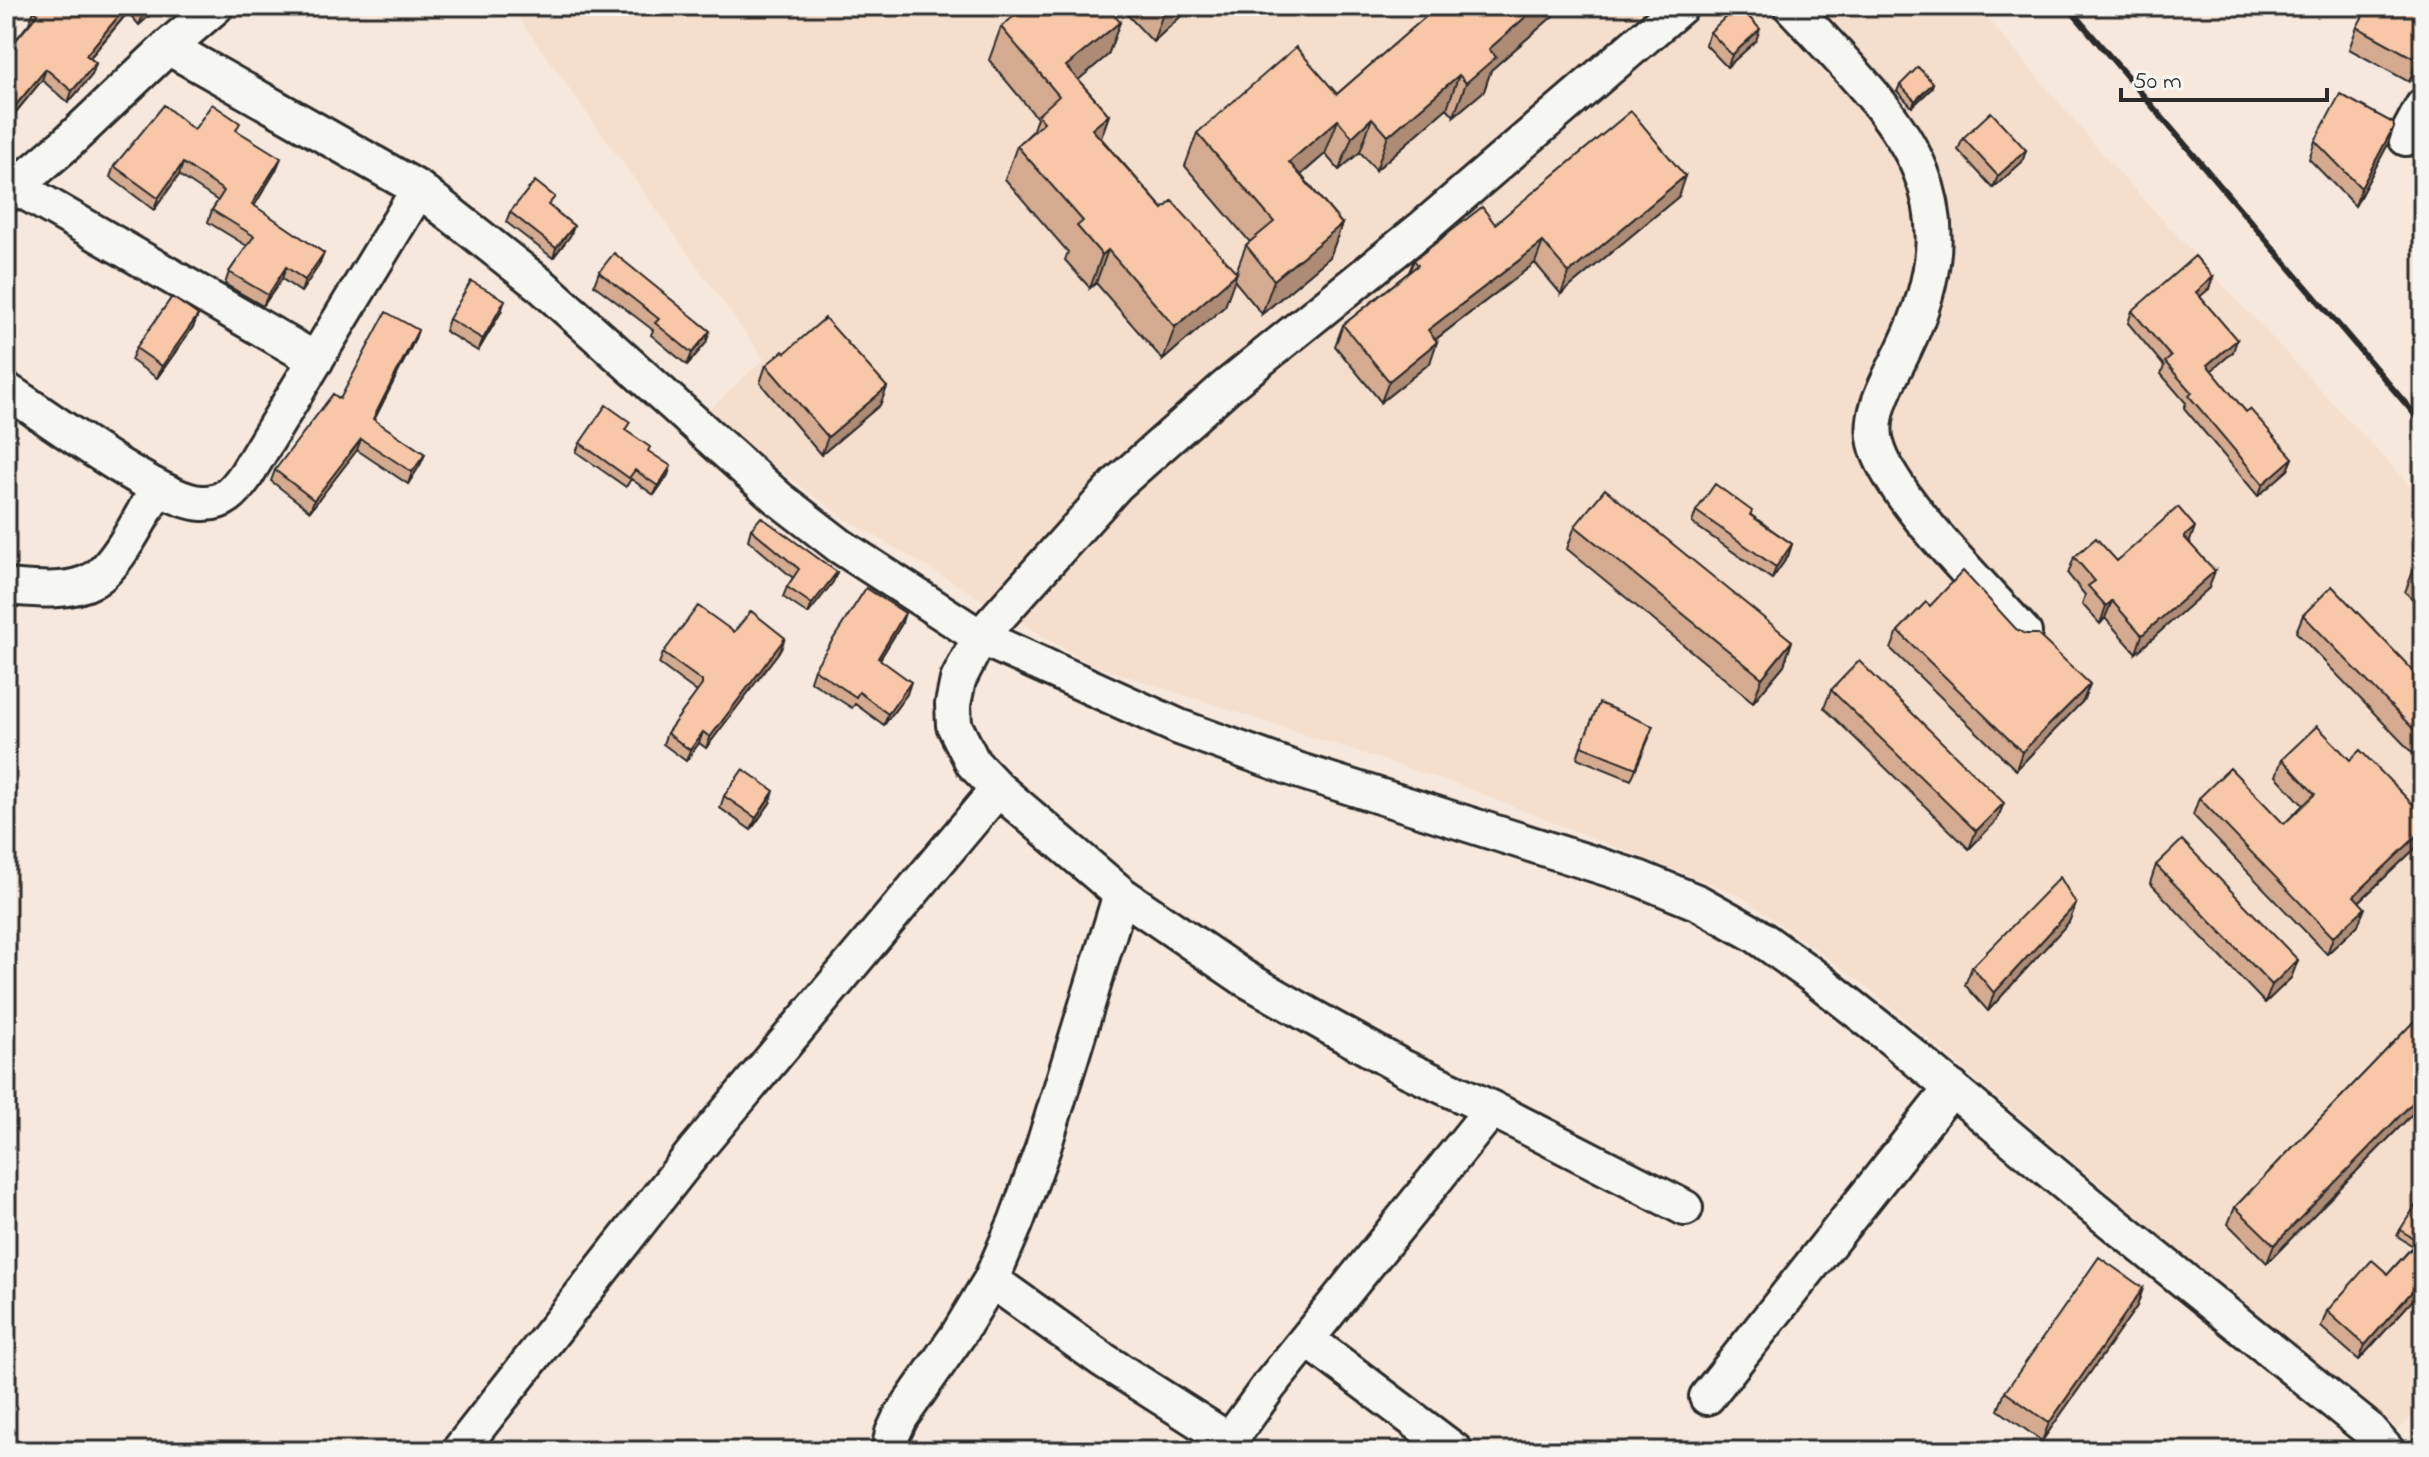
<svg xmlns="http://www.w3.org/2000/svg" width="2429" height="1457" viewBox="0 0 2429 1457" font-family="'Indie Flower',sans-serif">
<rect width="100%" height="100%" fill="#f6e8dc"/>
<filter id="ink" filterUnits="userSpaceOnUse"><feTurbulence type="fractalNoise" baseFrequency=".0125" numOctaves="2"/><feDisplacementMap in="SourceGraphic" scale="16" xChannelSelector="R" yChannelSelector="G"/><feConvolveMatrix kernelMatrix="1 2 1 2 8 2 1 2 1" color-interpolation-filters="sRGB"/></filter>
<g filter="url(#ink)">
<path fill="#f6decc" d="M510 6H1977L2117 171 2423 500V1408L2398 1429 2146 1224 1860 981 1739 895 1456 784 1090 664 841 516 748 447 709 410 764 359Z"/>
<g fill="none" stroke-linecap="round" stroke-linejoin="round">
<g stroke="#2b2b2b" stroke-width="40">
<path id="minor" d="M1681 6 1424 227 1225 388 1117 484 980 637 958 680 953 704 954 725 973 763 998 789 1121 894 1244 978 1330 1027 1404 1068 1492 1109 1685 1208
M1791 6C1893 116 1981 188 1905 347 1892 376 1868 410 1876 443 1888 495 1986 590 2024 633
M168 47 419 189 543 287 778 498 840 546 980 637 1179 727 1300 771 1638 878 1699 903 1756 935 1813 976 1889 1036 2092 1206 2367 1428 2387 1451
M2406 138 2423 106
M6 181 316 360
M6 195 66 144 168 47 216 6
M6 390C45 415 161 502 202 503 224 504 235 491 246 475L419 189
M6 587C33 589 68 594 93 580 117 567 143 513 157 489
M991 1280 1103 1360 1230 1441
M1308 1340 1455 1451
M1707 1397 1952 1088
M459 1451 694 1152 998 789
M889 1451 893 1433 900 1418 958 1335 991 1280 1016 1222 1043 1148 1121 894
M1222 1451 1269 1386 1492 1109"/>
</g>
<use href="#minor" stroke="#f6f6f2" stroke-width="34"/>
<path stroke="#2b2b2b" stroke-width="6" d="M2067 6 2423 424"/>
</g>
<path fill="#d4ab90" stroke="#2b2b2b" stroke-width="2" d="M38 6H160L139 25 128 12 90 58 96 63 92 75 68 103 42 80 11 118 6 114V52L29 23 34 11Z
M1119 6H1192L1153 42Z
M1432 6H1556L1553 16 1491 70 1484 91 1454 116 1447 108 1376 170 1360 152 1339 170 1325 154 1301 175 1342 224 1330 257 1262 314 1234 280 1225 306 1163 360 1096 283 1090 288 1065 260 1068 252 1005 179 1017 146 1032 132 1037 118 989 60 1001 27 1120 22 1108 55 1078 80 1109 115 1101 138 1163 209 1236 272 1246 245 1250 242 1185 166 1197 133 1337 94 1429 14Z
M2423 6V56L2409 82 2349 49 2357 27Z
M1710 32 1756 41 1727 67 1705 44Z
M1933 83 1931 89 1912 107 1897 91 1900 85Z
M194 130 237 132 276 170 254 206 324 253 319 265 301 292 282 279 263 306 225 284 229 272 247 246 208 222 212 210 218 201 179 175 154 210 110 177 114 166Z
M1963 138 2026 150 2022 162 1993 188 1958 150Z
M2315 141 2388 144 2355 206 2309 159Z
M1678 197 1561 294 1535 263 1435 340 1430 363 1381 402 1335 346 1343 325 1409 272 1414 260 1495 224Z
M551 207 574 226 570 236 553 258 506 222 510 212Z
M599 272 706 343 687 365 651 335 653 330 594 285Z
M2213 277 2209 289 2200 296 2233 352 2211 370 2246 412 2293 458 2288 470 2258 496 2184 408 2186 403 2161 374 2164 366 2128 323 2132 311Z
M501 312 478 351 445 331 449 319Z
M198 315 193 327 157 378 131 360 136 348Z
M418 330 414 341 374 420 425 454 420 465 408 484 357 450 310 511 271 481 275 470 340 399Z
M766 365 887 387 880 405 821 455 760 383Z
M627 431 648 451 668 475 654 495 631 479 626 487 576 452 580 443Z
M1696 511 1751 515 1792 544 1788 556 1772 579 1692 523Z
M1575 526 1792 641 1784 665 1753 702 1567 549Z
M751 529 837 572 833 582 808 614 783 597 787 587 793 578 748 540Z
M2190 543 2209 588 2136 653 2105 618 2100 624 2082 604 2085 595 2068 574 2074 557 2117 561Z
M2423 559V609L2405 592 2414 569Z
M1930 606 2016 629 2090 684 2083 701 2016 770 1891 649 1898 631Z
M2303 615 2423 681V764L2296 632Z
M901 625 880 659 907 694 884 725 855 704 852 708 810 681 814 669Z
M734 632 781 649 706 748 699 743 686 761 663 744 667 733 697 692 659 664 663 653Z
M1831 690 1997 820 1969 849 1824 708Z
M1649 738 1631 780 1577 758 1581 746Z
M2282 759 2350 760 2423 815V841L2359 902 2358 925 2327 954 2193 815 2199 798 2284 824 2303 805 2276 776Z
M724 796 770 803 751 830 720 808Z
M2156 865 2298 960 2291 978 2265 1003 2150 883Z
M2076 904 2069 922 1988 1011 1965 985 1972 967Z
M2423 1012V1103L2267 1263 2228 1224 2235 1207Z
M2423 1210V1293L2420 1297 2418 1294 2359 1360 2321 1327 2327 1311 2388 1274 2413 1246 2397 1236 2400 1230Z
M2143 1288 2137 1306 2042 1441 1998 1410 2005 1392Z"/>
<path fill="#ad8b75" stroke="#2b2b2b" stroke-width="2" d="M127 6H130L128 12 82 67 86 55Z
M151 6H160L139 25 144 13Z
M1168 6H1192L1153 42 1165 8Z
M1538 6H1556L1553 16 1491 70 1484 91 1454 116 1466 83 1489 49Z
M1120 22 1108 55 1059 96 1066 66Z
M1760 29 1756 41 1727 67 1732 55Z
M2423 48V56L2409 82 2417 60Z
M96 63 92 75 68 103 72 91Z
M46 69 42 80 11 118 15 106Z
M1459 75 1447 108 1376 170 1388 136Z
M1933 83 1931 89 1912 107 1915 101Z
M1109 115 1097 148 1092 129Z
M1372 118 1360 152 1339 170 1352 137Z
M1338 120 1325 154 1277 195 1289 162Z
M2394 126 2388 144 2355 206 2361 188Z
M2026 150 2022 162 1993 188 1998 176Z
M281 158 276 170 248 216 252 204Z
M183 163 179 175 154 210 158 198Z
M1685 176 1678 197 1561 294 1569 273Z
M1342 224 1330 257 1262 314 1274 280Z
M574 226 570 236 553 258 556 248Z
M1543 242 1535 263 1420 351 1428 330Z
M1108 250 1096 283 1090 288 1102 255Z
M324 253 319 265 301 292 305 280Z
M286 267 282 279 263 306 268 295Z
M1237 273 1225 306 1163 360 1175 327Z
M2213 277 2209 289 2191 304 2196 292Z
M505 300 501 312 478 351 483 339Z
M198 315 193 327 157 378 162 366Z
M418 330 414 341 369 430 373 419Z
M710 331 706 343 687 365 692 353Z
M2237 340 2233 352 2203 378 2207 365Z
M1437 342 1430 363 1381 402 1389 381Z
M887 387 880 405 821 455 828 437Z
M361 439 357 450 310 511 314 500Z
M425 454 420 465 408 484 412 472Z
M2293 458 2288 470 2258 496 2263 484Z
M671 466 668 475 654 495 658 486Z
M2195 527 2189 544 2184 537Z
M1792 544 1788 556 1772 579 1776 567Z
M2215 571 2209 588 2136 653 2142 635Z
M837 572 833 582 808 614 812 604Z
M2112 601 2105 618 2100 624 2106 606Z
M905 613 901 625 874 669 878 658Z
M785 638 781 649 706 748 710 737Z
M1792 641 1784 665 1753 702 1762 678Z
M911 682 907 694 884 725 888 714Z
M2090 684 2083 701 2016 770 2022 752Z
M703 732 699 743 686 761 690 750Z
M774 791 770 803 751 830 756 818Z
M2004 803 1997 820 1969 849 1976 831Z
M2423 830V841L2347 913 2354 896Z
M2076 904 2069 922 1988 1011 1994 993Z
M2365 908 2358 925 2327 954 2333 937Z
M2298 960 2291 978 2265 1003 2272 985Z
M2423 1092V1103L2267 1263 2274 1245Z
M2423 1279 2418 1294 2359 1360 2365 1345Z
M2143 1288 2137 1306 2042 1441 2049 1423Z"/>
<path fill="#f7c7a7" stroke="#2b2b2b" stroke-width="2" d="M38 6H127L86 55 96 63 72 91 46 69 15 106 6 99V52L38 14 34 11Z
M137 6H151L144 13Z
M1026 6H1107L1120 22 1066 66 1109 115 1092 129 1163 209 1172 201 1237 273 1175 327 1108 250 1102 255 1077 226 1083 221 1017 146 1044 122 1038 115 1059 96 1001 27Z
M1438 6H1538L1489 49 1496 57 1466 83 1459 75 1388 136 1372 118 1352 137 1338 120 1289 162 1342 224 1274 280 1246 245 1274 222 1197 133 1296 47 1337 94Z
M1737 6H1739L1760 29 1732 55 1710 32Z
M2368 6H2423V48L2417 60 2357 27Z
M1918 67 1933 83 1915 101 1900 85Z
M2340 94 2393 123 2394 126 2361 188 2315 141Z
M212 104 240 123 236 130 281 158 252 204 324 253 305 280 286 267 268 295 229 272 254 236 212 210 224 191 183 163 158 198 114 166 164 105 194 130Z
M1631 111 1685 176 1569 273 1543 242 1428 330 1437 342 1389 381 1343 325 1418 265 1414 260 1482 207 1495 224Z
M1991 112 2026 150 1998 176 1963 138Z
M535 181 555 197 548 205 574 226 556 248 510 212Z
M614 253 710 331 692 353 655 323 659 319 599 272Z
M2195 256 2213 277 2196 292 2237 340 2207 365 2246 412 2250 409 2293 458 2263 484 2189 396 2192 393 2165 362 2171 357 2132 311Z
M471 281 505 300 483 339 449 319Z
M172 297 198 315 162 366 136 348Z
M386 312 418 330 373 419 425 454 412 472 361 439 314 500 275 470 333 394 340 399Z
M825 318 887 387 828 437 766 365 783 351 785 353Z
M606 405 630 422 625 430 650 447 648 451 671 466 658 486 635 470 629 478 580 443Z
M1715 484 1752 511 1750 515 1792 544 1776 567 1696 511Z
M1605 489 1792 641 1762 678 1575 526Z
M2178 507 2195 527 2184 537 2215 571 2142 635 2112 601 2106 606 2088 586 2095 581 2074 557 2096 538 2117 561Z
M761 517 837 572 812 604 787 587 799 569 751 529Z
M2423 559V578L2414 569Z
M1963 571 2016 629 2025 634H2037L2090 684 2022 752 1898 631 1926 602 1930 606Z
M2332 586 2423 681V739L2303 615Z
M866 588 905 613 878 658 911 682 888 714 859 692 856 697 814 669Z
M698 606 734 632 751 611 785 638 710 737 703 732 690 750 667 733 702 685V681L663 653Z
M1859 661 2004 803 1976 831 1831 690Z
M1599 703 1653 726 1636 768 1581 746Z
M2317 726 2350 760 2360 750 2423 815V830L2354 896 2365 908 2333 937 2199 798 2230 768 2284 824 2315 794 2282 759Z
M743 769 774 791 756 818 724 796Z
M2182 840 2298 960 2272 985 2156 865Z
M2060 877 2076 904 1994 993 1972 967Z
M2423 1012V1092L2274 1245 2235 1207Z
M2416 1205 2423 1210V1244L2419 1240 2418 1241 2400 1230Z
M2419 1240 2423 1244V1279L2365 1345 2327 1311 2372 1260 2388 1274Z
M2099 1257 2143 1288 2049 1423 2005 1392Z"/>
</g>
<rect width="2429" height="1457" fill="none" stroke="#f6f6f2" stroke-width="32"/>
<rect x="16" y="16" width="2397" height="1425" fill="none" stroke="#2b2b2b" stroke-width="3" filter="url(#ink)"/>
<path d="M2121 88v12h206v-12" fill="none" stroke="#2b2b2b" stroke-width="4"/>
<text x="2133" y="88" font-size="24" fill="#2b2b2b" stroke="#f6f6f2" stroke-width="6" paint-order="stroke">50 m</text>
</svg>
